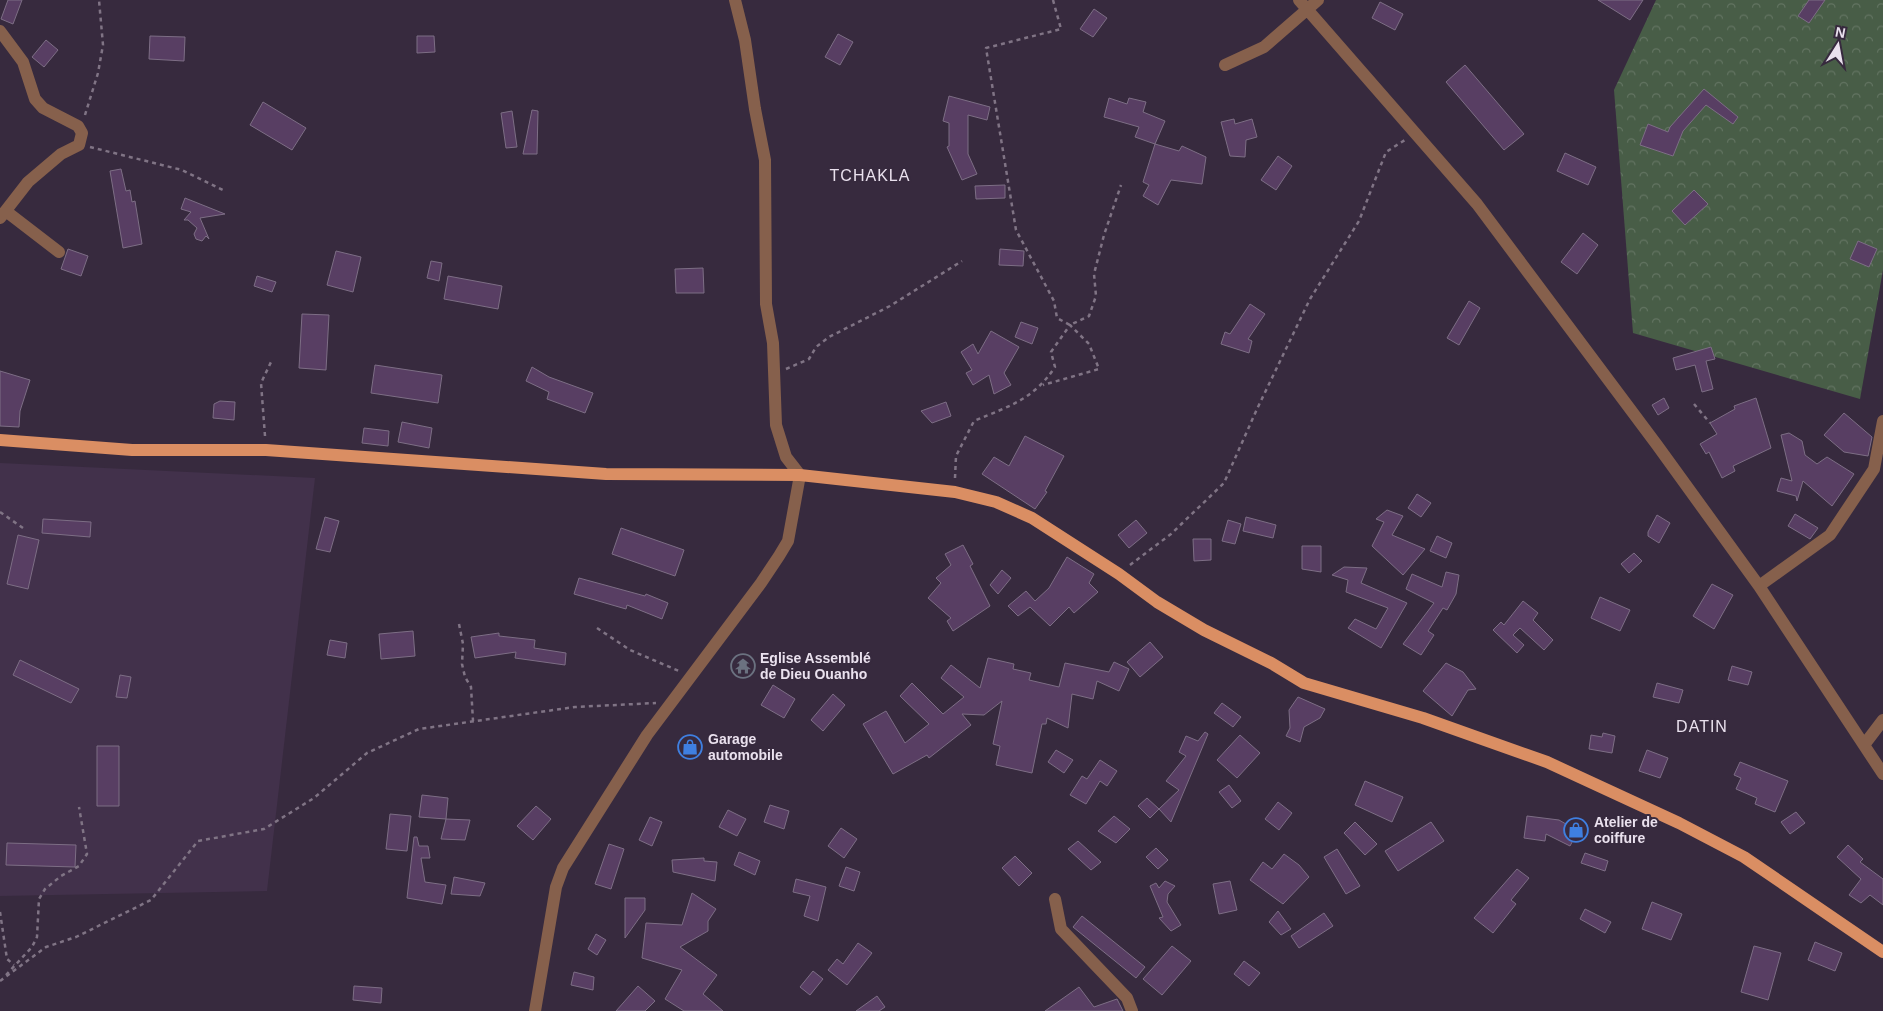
<svg xmlns="http://www.w3.org/2000/svg" width="1883" height="1011" viewBox="0 0 1883 1011" font-family="Helvetica,sans-serif">
<defs>
<pattern id="forest-crowns" width="20" height="18" patternUnits="userSpaceOnUse" patternTransform="scale(1.25)"><rect width="20" height="18" fill="#485d47"/><path d="M2 6a3 3 0 1 1 6 0M12 15a3 3 0 1 1 6 0" fill="none" stroke="#637462"/></pattern>
</defs>
<rect width="100%" height="100%" fill="#372a3e"/>
<path fill="#42314b" d="M0 463 315 478 267 891 0 896Z"/>
<path fill="url(#forest-crowns)" d="M1656 0H1883V270L1860 399 1633 333 1614 90Z"/>
<path fill="#583e63" stroke="#7d6e85" d="M8 0H22L13 24 1 19Z
M1598 0H1643L1630 20Z
M1809 0H1825L1809 23 1798 16Z
M1380 2 1403 14 1395 30 1372 18Z
M1094 9 1107 18 1093 37 1080 29Z
M838 34 853 42 840 65 825 57Z
M150 36 185 37 184 61 149 59Z
M417 36H434L435 52 417 53Z
M46 40 58 50 44 67 32 57Z
M1465 65 1524 134 1504 150 1446 82Z
M1704 89 1738 117 1733 124 1706 105 1683 131 1673 156 1640 145 1648 124 1668 132 1670 127Z
M949 96 990 107 987 120 968 115V154L977 174 962 180 947 147 949 146V123L943 121Z
M1109 98 1127 104 1129 98 1146 102 1143 112 1165 121 1155 144 1135 137 1139 127 1104 117Z
M263 102 306 128 292 150 250 125Z
M532 110 538 111 537 154H523Z
M512 111 517 147 506 148 501 113Z
M1234 119 1235 124 1252 119 1257 137 1246 140 1245 157 1230 156 1221 122Z
M1155 144 1179 151 1182 146 1206 157 1202 184 1171 180 1158 205 1143 196 1149 185 1143 182Z
M1565 153 1596 167 1588 185 1557 171Z
M1278 156 1292 166 1276 190 1261 180Z
M121 169 126 191 130 190 132 202 135 201 142 244 123 248 110 171Z
M1005 185V198L976 199 975 186Z
M1694 190 1708 204 1685 225 1672 211Z
M185 198 225 214 200 218 209 239 206 236 202 241 196 239 194 234 197 228 188 220H184L191 212 181 209Z
M1583 233 1598 245 1577 274 1561 262Z
M1858 241 1877 249 1869 267 1850 259Z
M68 249 88 256 81 276 61 269Z
M1000 249 1024 251 1023 266 999 265Z
M336 251 361 257 353 292 327 285Z
M431 261 442 263 439 281 427 278Z
M703 268 704 293H676L675 269Z
M257 276 276 282 272 292 254 286Z
M448 276 502 286 498 309 444 299Z
M1469 301 1480 308 1459 345 1447 338Z
M1250 304 1265 314 1248 339 1252 341 1249 353 1221 344 1225 332 1230 334Z
M302 314 329 315 326 370 299 368Z
M1021 322 1038 328 1032 344 1015 337Z
M991 331 1019 347 1004 373 1011 385 994 394 989 375 973 385 966 373 972 370 961 352 973 344 978 354Z
M1711 347 1715 359 1706 361 1713 389 1702 392 1695 365 1676 370 1673 358Z
M375 365 442 375 438 403 371 393Z
M532 367 549 377 593 393 585 413 547 399 549 392 526 381Z
M0 371 30 380 20 411 19 427 0 426Z
M1664 398 1669 408 1658 415 1652 405Z
M1756 398 1771 448 1733 466 1735 471 1722 478 1709 452 1706 454 1700 444 1717 434 1710 423 1735 409 1734 406Z
M220 401 235 402 234 420 213 418 214 404Z
M946 402 951 416 932 423 921 411Z
M1844 413 1872 437 1868 456 1844 452 1824 435Z
M402 422 432 428 429 448 398 442Z
M364 428 389 431 388 446 362 443Z
M1789 433 1802 441 1805 455 1817 464 1827 457 1854 474 1832 506 1803 481 1797 501 1796 496 1777 491 1781 478 1792 481 1781 435Z
M1025 436 1064 456 1045 491 1047 492 1035 509 982 474 994 457 1009 466Z
M1417 494 1431 503 1421 517 1408 508Z
M1387 510 1403 516 1392 535 1425 549 1403 575 1372 546 1384 522 1376 519Z
M1795 514 1818 528 1810 539 1788 526Z
M1657 515 1670 523 1659 543 1648 536V532Z
M325 517 339 521 330 552 316 549Z
M1246 517 1276 525 1273 538 1243 531Z
M43 519 91 522 90 537 42 533Z
M1136 520 1147 533 1129 548 1118 535Z
M1228 520 1241 524 1235 544 1222 541Z
M621 528 684 550 675 576 612 554Z
M18 535 39 540 28 589 7 584Z
M1437 536 1452 543 1446 558 1430 551Z
M1193 539H1211V560L1194 561Z
M963 545 973 564 970 566 990 606 953 631 947 621 951 618 928 598 941 583 936 578 951 565 945 554Z
M1302 546H1321V572L1302 569Z
M1634 553 1642 561 1629 573 1621 564Z
M1067 557 1094 574 1089 583 1098 592 1074 613 1069 607 1050 626 1030 607 1018 616 1008 606 1026 591 1035 601 1049 588Z
M1344 567 1367 568 1361 583 1407 603 1381 648 1348 628 1355 619 1376 629 1388 608 1346 592 1348 580 1332 575Z
M1002 570 1011 578 998 594 990 585Z
M1446 572 1459 575 1456 594 1447 610 1443 608 1428 631 1434 635 1421 655 1403 644 1434 603 1406 589 1412 574 1442 587Z
M579 578 645 596 646 594 668 603 662 619 627 605 626 609 574 594Z
M1712 584 1733 595 1714 629 1693 616Z
M1600 597 1630 610 1620 631 1591 618Z
M1523 601 1538 613 1533 620 1553 640 1544 650 1520 628 1513 635 1524 645 1517 653 1493 630 1501 622 1504 625Z
M413 631 415 656 381 659 379 634Z
M499 633V636L535 640 534 648 566 653 565 665 515 658 516 652 475 658 471 637Z
M330 640 347 643 345 658 327 655Z
M1150 642 1163 657 1140 677 1127 662Z
M988 658 1014 664 1013 669 1031 673 1029 680 1059 687 1065 663 1109 672 1114 662 1129 669 1119 691 1097 681 1093 699 1072 694 1068 728 1047 718 1046 724H1042L1032 773 996 765 1000 746 993 744 1002 701 984 715 962 714 971 725 929 758 927 755 893 774 863 724 886 711 905 743 929 724 900 696 912 683 943 714 964 697 941 678 951 665 980 688Z
M20 660 79 689 71 703 13 675Z
M1446 663 1463 672 1476 689 1468 690 1452 716 1423 691Z
M1732 666 1752 672 1748 685 1728 680Z
M120 675 131 677 127 698 116 697Z
M1657 683 1683 690 1679 703 1653 697Z
M773 685 795 699 784 718 761 705Z
M833 694 845 705 823 731 811 720Z
M1298 697 1325 709 1320 718 1304 727 1300 742 1286 736 1290 728 1289 710Z
M1222 703 1241 717 1233 727 1214 713Z
M1205 732 1208 734 1171 822 1159 809 1179 790 1166 781 1186 756 1179 752 1186 736 1198 741Z
M1603 733 1615 736 1612 753 1589 749 1591 735 1602 737Z
M1240 735 1260 753 1237 778 1217 760Z
M97 746H119V806H97Z
M1056 750 1073 760 1064 773 1048 762Z
M1647 750 1668 758 1660 778 1639 771Z
M1100 760 1117 771 1107 786 1100 781 1086 804 1070 795 1082 776 1087 779Z
M1740 762 1788 781 1775 812 1755 804 1757 798 1736 789 1741 778 1734 775Z
M1365 781 1403 797 1392 822 1355 805Z
M1229 785 1241 801 1232 808 1219 792Z
M422 795 448 798 446 819 419 817Z
M1147 798 1159 809 1150 818 1138 806Z
M1278 802 1292 813 1279 830 1265 819Z
M770 805 789 811 784 829 764 822Z
M536 806 551 819 533 840 517 826Z
M728 810 746 819 737 836 719 827Z
M1796 812 1805 823 1790 834 1781 822Z
M390 814 411 816 407 851 386 849Z
M1114 816 1130 829 1116 843 1098 831Z
M1527 816 1559 820 1578 831 1570 846 1546 834 1545 841 1524 838Z
M650 817 662 822 652 846 639 840Z
M446 819 470 820 465 840 441 839Z
M1355 822 1377 844 1365 855 1344 833Z
M1431 822 1444 841 1398 871 1385 851Z
M841 828 857 839 844 858 828 846Z
M414 837H417L419 846H428L430 858H421L425 882 446 885 442 904 407 898Z
M1078 841 1101 862 1091 870 1068 849Z
M7 843 76 845 75 867 6 865Z
M609 844 624 849 611 889 595 884Z
M1848 845 1863 859 1860 862 1883 879V905L1870 895 1861 903 1849 895 1861 879 1837 857Z
M1156 848 1168 860 1158 869 1146 857Z
M1337 849 1360 886 1346 894 1324 857Z
M739 852 760 861 755 875 734 865Z
M1585 853 1608 861 1605 871 1581 863Z
M1284 854 1299 865 1309 877 1283 904 1250 880 1263 862 1272 869Z
M1015 856 1032 873 1019 886 1002 868Z
M704 858V861L717 862 715 881 673 872 672 860Z
M846 867 860 872 854 891 839 886Z
M1517 869 1529 878 1511 900 1516 904 1493 933 1474 918Z
M454 877 485 883 480 896 451 894Z
M796 879 826 887 818 921 804 916 810 896 793 892Z
M1165 881 1175 886 1168 894 1167 902 1181 925 1171 931 1159 918 1163 917 1150 886 1156 883 1159 888Z
M1230 881 1237 910 1219 914 1213 884Z
M692 893 716 909 708 921V931L680 947 717 975 703 994 723 1011H684L665 999 682 970 642 958 646 923 682 925Z
M625 898H645V910L625 938Z
M1652 902 1682 914 1671 940 1642 929Z
M1585 909 1611 922 1605 933 1580 919Z
M1278 911 1291 929 1281 935 1269 922Z
M1324 913 1333 926 1299 948 1291 936Z
M1082 916 1145 967 1136 978 1073 927Z
M596 934 606 940 597 955 588 949Z
M1815 942 1842 953 1835 971 1808 960Z
M858 943 872 953 847 985 828 970 837 959 843 964Z
M1172 946 1191 961 1162 995 1143 979Z
M1754 946 1781 953 1768 1000 1741 992Z
M1244 961 1260 973 1249 986 1234 974Z
M813 971 823 979 810 995 800 987Z
M574 972 594 977 593 990 571 985Z
M354 986 382 988 381 1003 353 1000Z
M638 986 655 1001 645 1011H616Z
M1079 987 1094 1007 1117 999 1123 1011H1045Z
M877 996 885 1007 879 1011H856Z"/>
<g fill="none" stroke-linecap="round" stroke-linejoin="round">
<path stroke="#807485" stroke-width="2.5" stroke-dasharray="4 4" stroke-linecap="butt" d="M1053 0 1061 29 986 48 1016 230 1054 301 1057 318 1070 325 1089 316 1096 296 1094 274 1104 235 1121 185
M85 115 98 73 103 45 99 0
M90 147 182 170 223 190
M786 369 809 359 816 347 829 337 890 306 962 261
M1694 404 1710 423
M265 436 261 383 271 362
M955 478 956 456 974 421C1009 406 1033 400 1055 367L1051 352 1070 325 1089 344 1099 369 1043 385
M0 512 23 528
M1130 565 1171 534 1224 483 1257 409 1310 299 1359 221 1386 152 1405 140
M459 624 463 644 462 664 465 677 471 687 473 721
M597 628 630 650 679 671
M0 912 7 959 14 965
M6 975 32 947 37 937 39 899 45 889 61 876 79 866 87 854 79 807
M0 981 46 947 76 937 151 900 198 841 264 829 314 798 367 753 419 729 575 707 656 703"/>
<path stroke="#86604c" stroke-width="12" d="M1299 0 1477 204 1657 445 1759 586 1883 774
M0 31 23 62 35 99 43 108 78 126 82 133 79 145 61 154 28 182 0 218
M1225 65 1264 47 1318 0
M7 212 59 252
M1759 586 1830 535 1874 469 1883 421
M1864 745 1883 720
M1055 899 1061 929 1127 998 1132 1011
M535 1011 556 887 563 868 647 735 761 583 779 556 788 541 800 475 786 457 776 425 773 343 766 304 765 160 755 109 745 40 735 0"/>
<path stroke="#da8e63" stroke-width="12" d="M0 440 132 450H266L606 474 800 475 955 492 996 502 1032 518 1119 574 1157 602 1204 630 1271 663 1304 683 1423 718 1547 762 1679 823 1744 857 1883 952"/>
</g>
<defs>
<g id="temple-ring" transform="scale(1.25)"><circle r="9.5" fill="#372a3e" stroke="#6b7280" stroke-width="1.5"/><path d="M0-6L5-2H3V0L6.5 2.5H4V6H1.5V3h-3V6H-4V2.5H-6.5L-3 0V-2H-5Z" fill="#6b7280"/></g>
<g id="shop-ring" transform="scale(1.25)"><circle r="9.5" fill="#372a3e" stroke="#3f7fe0" stroke-width="1.5"/><path d="M-5-2.5h2.3a2.7 3.5 0 0 1 5.4 0H5L5.5 6h-11ZM-1.5-2.5h3a1.5 2.3 0 0 0-3 0Z" fill="#3f7fe0"/></g>
</defs>
<g fill-rule="evenodd">
<use href="#temple-ring" x="743" y="666"/>
<use href="#shop-ring" x="690" y="747"/>
<use href="#shop-ring" x="1576" y="830"/>
</g>
<g text-anchor="middle" stroke-width="4" stroke-linejoin="round" paint-order="stroke">
<g font-size="14" font-weight="bold" fill="#eae1ee" stroke="#372a3e" text-anchor="start">
<text x="760" y="663">Eglise Assemblé<tspan x="760" dy="16">de Dieu Ouanho</tspan></text>
<text x="708" y="744">Garage<tspan x="708" dy="16">automobile</tspan></text>
<text x="1594" y="827">Atelier de<tspan x="1594" dy="16">coiffure</tspan></text>
</g>
<g font-size="16" letter-spacing="1" fill="#eae1ee" stroke="#372a3e">
<text x="870" y="181">TCHAKLA</text>
<text x="1702" y="732">DATIN</text>
</g>
</g>
<g transform="translate(1838 45) rotate(11)" stroke="#372a3e" stroke-width="4" paint-order="stroke">
<path d="M0-4L9 19L0 12L-9 19Z" fill="#eae1ee"/>
<text y="-8" font-size="14" font-weight="bold" text-anchor="middle" fill="#eae1ee">N</text>
</g>
</svg>
